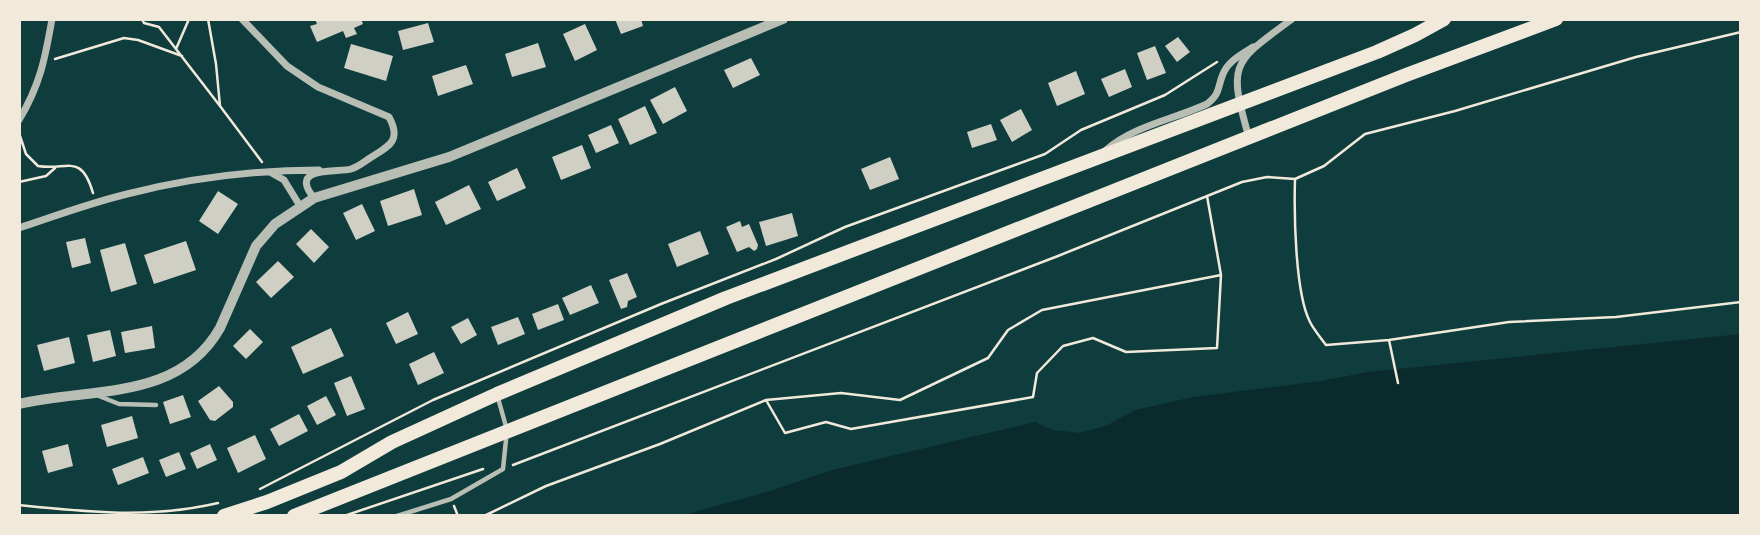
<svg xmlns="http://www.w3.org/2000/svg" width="1760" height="535" viewBox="0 0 1760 535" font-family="Manrope,sans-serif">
<rect width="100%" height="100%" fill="#0f3d3e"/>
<path fill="#0a2a2b" d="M1741 334V516H680L767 492 832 470 1035 422 1053 430 1080 433 1108 425 1135 410 1193 397 1321 381 1368 372Z"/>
<path fill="#cfcfc3" d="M315 19H361L363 24 354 28 357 34 346 38 343 31 317 42 310 26 317 24Z
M615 19H641L643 26 621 34Z
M428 23 434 42 403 50 398 31Z
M585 24 597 50 575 61 563 34Z
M1178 37 1190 52 1177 62 1165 46Z
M538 43 546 67 512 77 505 54Z
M351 44 393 56 386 81 344 68Z
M1155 46 1166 73 1147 80 1137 53Z
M751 58 760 75 733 88 724 70Z
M466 65 473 84 438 96 432 76Z
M1125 69 1132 87 1109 97 1101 79Z
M1076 71 1085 94 1057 106 1048 83Z
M675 87 687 111 663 124 650 100Z
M645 106 657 133 630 145 618 119Z
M1021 109 1032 130 1012 142 1000 120Z
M991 124 997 140 972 148 967 132Z
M611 125 619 143 596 153 588 135Z
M582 145 591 168 561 180 552 157Z
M890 157 899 179 870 190 861 169Z
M517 168 526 188 497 201 488 182Z
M469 185 481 209 446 225 435 202Z
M414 189 422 215 388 226 380 201Z
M218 191 238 204 218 234 199 221Z
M362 204 375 231 356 240 343 213Z
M792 213 798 236 766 246 759 222Z
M740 221 742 227 749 224 758 245 757 249 754 251 749 247 737 252 726 227Z
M311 229 329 247 314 263 296 244Z
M700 231 709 254 677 267 668 244Z
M85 238 91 263 72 268 66 242Z
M186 241 196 270 154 284 144 255Z
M125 243 137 284 111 292 100 250Z
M278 261 294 277 271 298 256 282Z
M627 273 637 297 628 301 627 307 621 309 609 280Z
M591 285 599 303 570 315 562 298Z
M558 304 564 320 538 330 532 314Z
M408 312 418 334 396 344 386 323Z
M518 317 525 334 498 345 491 327Z
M468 318 477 335 461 344 451 327Z
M152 326 155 348 125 353 121 332Z
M331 328 344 356 303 374 291 347Z
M250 329 263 342 246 359 233 346Z
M110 330 116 356 93 362 87 335Z
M69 337 75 363 44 371 37 345Z
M434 352 444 373 418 385 409 364Z
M351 376 365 409 347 416 334 383Z
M219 386 233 402V407L215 421 210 420 198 401Z
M183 395 191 417 170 424 163 402Z
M326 396 336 415 317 425 307 406Z
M299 414 308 431 279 446 270 429Z
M132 416 138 438 107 447 101 425Z
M255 435 266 459 238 473 227 448Z
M68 444 73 466 48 473 42 451Z
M210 444 217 460 197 469 190 453Z
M179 452 186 469 166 477 159 460Z
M143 457 149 473 118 485 112 469Z"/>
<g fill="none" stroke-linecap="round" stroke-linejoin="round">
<path stroke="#f1e9da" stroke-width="2.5" d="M142 19 144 23 159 27 220 106
M208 19 216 64 220 106 262 162
M176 49 189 19
M55 59 124 38 138 40 182 56
M19 133 26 154 38 166C67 171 81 152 93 193
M1295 179C1294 213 1295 293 1310 322 1314 330 1321 338 1326 345L1389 340 1509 322 1616 317 1741 302
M19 182 46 176 55 168
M1389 340 1398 383
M766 400 785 433 826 422 851 429 1033 397 1037 373 1063 346 1093 338 1126 352 1217 348 1221 275 1207 196
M513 465 1058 256 1242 182 1267 177 1295 179 1324 166 1365 134 1455 111 1636 57 1741 32
M260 489 433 400 661 304 776 259 845 227 1045 154 1081 130 1165 95 1217 62
M19 505C86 512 151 519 218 503
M454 506 458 516
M344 516 483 469
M484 516 546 486 660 444 766 400 841 393 900 400 988 358 1008 330 1042 310 1221 275"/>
<path stroke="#b8beb3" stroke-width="4.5" d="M99 396 119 404 156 405
M397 516 451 499 503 469 507 430 498 398"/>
<path stroke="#b8beb3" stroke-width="7" d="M242 19 287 66 318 87 389 117C402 141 389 146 370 158 364 162 358 167 351 169 339 173 287 165 314 198
M19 120C40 85 45 59 52 19
M1249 138C1228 63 1231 64 1292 19
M1106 150C1133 126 1175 119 1207 104 1221 93 1217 88 1223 74 1228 61 1242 54 1253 47
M270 172 284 180 300 206
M19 228C55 216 90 203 127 194 189 178 255 170 319 170"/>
<path stroke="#b8beb3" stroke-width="10" d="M19 404C90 387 178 402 220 328L256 246 275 224 314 198 449 157 783 19"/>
<path stroke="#f1e9da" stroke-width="14" d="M224 516 267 502 341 472 392 442 497 394 726 298 1377 52 1415 35 1444 19
M294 516 1406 75 1556 19"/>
</g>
<rect width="1760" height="535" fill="none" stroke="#f1e9da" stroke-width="42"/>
</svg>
